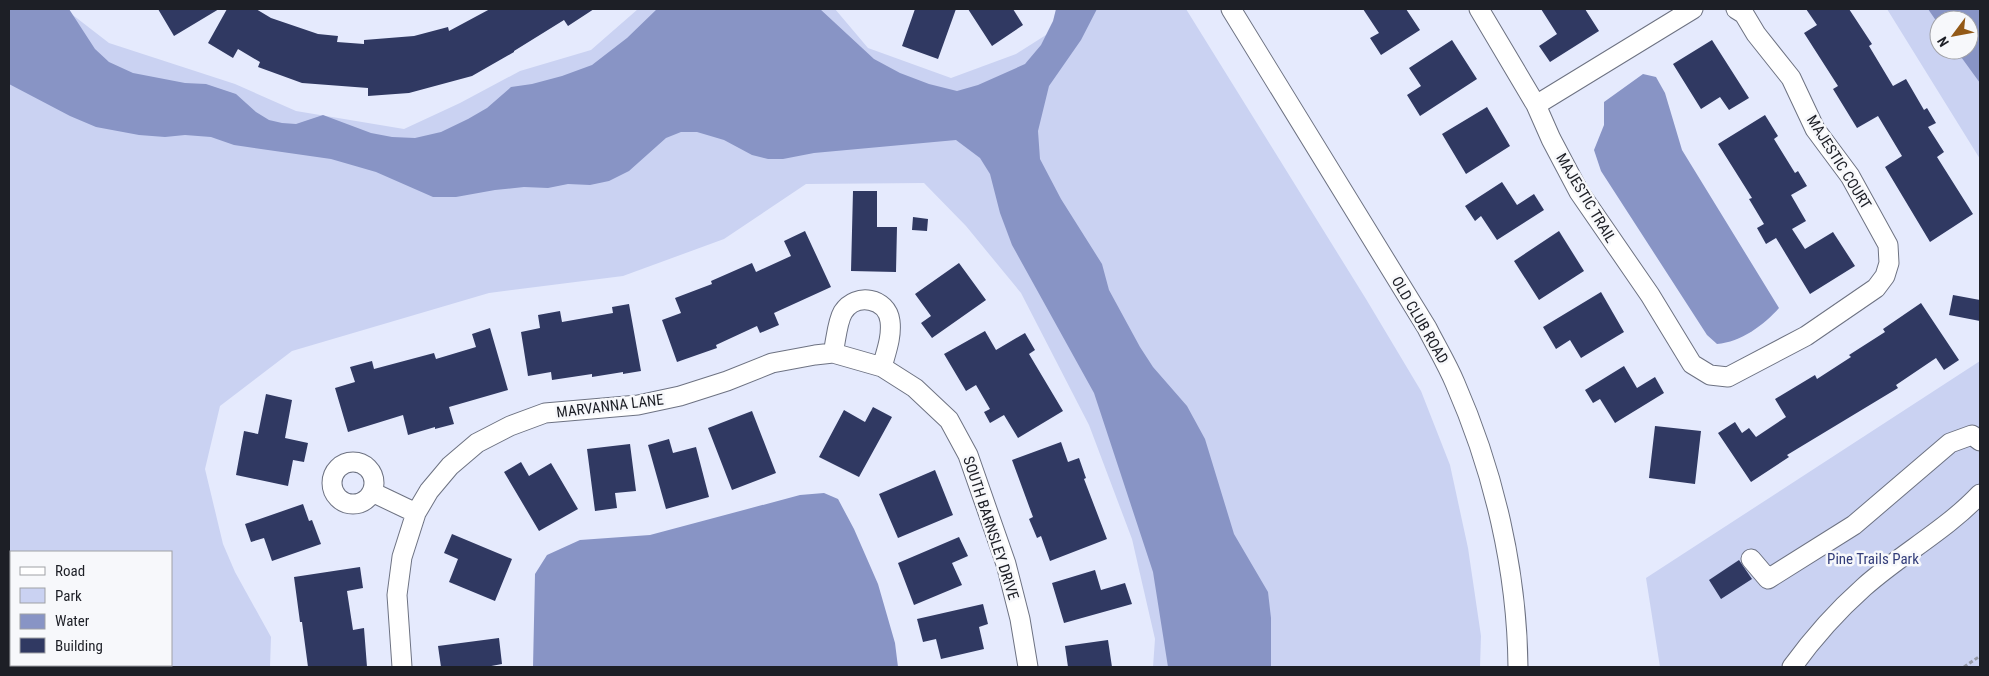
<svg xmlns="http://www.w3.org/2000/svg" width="1989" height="676" viewBox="0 0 1989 676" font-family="'Roboto Condensed',sans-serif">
<rect width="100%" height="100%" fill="#e5eafd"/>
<path fill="#cad2f2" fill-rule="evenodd" d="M9 9H65L109 43 235 84 296 111 404 129 460 103 520 71 591 50 638 9H835L868 48 951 78 1016 54 1087 9H1186L1366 299 1421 391 1450 465 1468 548 1481 636 1480 667H1153L1155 639 1132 539 1089 425 1021 293 966 226 924 183 806 184 724 239 623 276 489 293 292 351 220 406 205 469 223 544 235 572 271 637 270 667H9ZM11 552H171V665H11Z
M1887 9H1980V159ZM1939 20H1969V50H1939Z
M1980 361V667H1660L1646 578Z"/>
<path fill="#8894c5" d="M9 9H69L95 49 109 62 133 73 185 83 206 84 236 94 256 112 269 120 282 123 296 124 323 115 371 133 392 137 415 138 441 132 468 119 487 108 511 87 532 84 562 76 592 65 627 38 657 9H820L874 59 900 73 929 84 957 91 978 85 1025 64 1041 45 1053 21 1056 9H1097L1081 40 1049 86 1038 131 1040 159 1061 199 1102 264 1109 290 1140 347 1153 367 1187 406 1205 439 1234 534 1268 592 1271 618V667H1168L1153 572 1094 393 1012 245 1000 213 990 174 980 158 956 140 814 153 783 159H768L752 155 724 140 697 132H681L666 138 629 171 609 181 590 185 568 184 548 188 524 187 495 190 456 197H433L376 172 331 159 234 145 211 137 185 135 165 137 139 135 96 127 70 116 9 84Z
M1928 9H1980V83L1956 50H1969V20H1939V25Z
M1643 74 1656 77 1665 93 1682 150 1779 308C1764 325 1741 342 1717 344L1707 335 1601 171 1594 150 1604 125V102Z
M824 493 838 499 854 529 878 584 895 643 898 667H533L535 574 547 555 580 540 650 535 800 495Z"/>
<path fill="#303962" d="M158 9H219L174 36Z
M227 9H256L271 18 318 34 338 36 337 42 364 44V40L414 36 448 27 449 31 490 9H594L568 26 564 20 514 51V52L472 76 409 93 368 96V88L302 83 258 67 260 62 238 49 233 58 208 43Z
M915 9H956L938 59 902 46Z
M968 9H1013L1023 25 992 46Z
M1363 9H1406L1420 30 1381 55 1370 38 1379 33Z
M1541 9H1585L1599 31 1550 62 1539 46 1557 34Z
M1806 9H1849L1872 44 1869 46 1893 86 1906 79 1924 110 1927 108 1936 123 1928 127 1944 152 1937 157 1973 214 1930 242 1885 167 1902 156 1878 116 1857 128 1833 89 1838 86 1804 33 1817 25Z
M1452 40 1477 79 1420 116 1407 95 1421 86 1409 68Z
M1712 40 1749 98 1729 110 1720 97 1701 109 1673 64Z
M1487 107 1510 146 1466 174 1442 134Z
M1765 115 1778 136 1774 139 1795 173 1798 171 1807 186 1791 195 1806 221 1792 229 1805 249 1833 232 1855 266 1810 294 1776 238 1766 244 1757 228 1764 224 1749 199 1752 198 1718 144Z
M1502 182 1517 205 1534 194 1544 210 1497 240 1481 216 1475 221 1465 206Z
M853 191H877V227H897L896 272 851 271Z
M913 217 928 219 927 231 912 230Z
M805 231 831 287 774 313 779 325 760 333 757 326 716 345 717 348 677 362 662 320 681 313 675 298 712 284 711 281 752 263 756 272 791 256 784 241Z
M1559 231 1584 271 1539 300 1514 261Z
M959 263 986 300 932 338 921 323 931 316 915 294Z
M1601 292 1624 332 1581 358 1570 340 1556 349 1543 327Z
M1953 295 1980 300V321L1949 315Z
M1921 303 1959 360 1944 370 1936 358 1896 385 1898 388 1787 455 1789 457 1751 482 1718 433 1735 422 1742 433 1749 428 1756 437 1786 417 1775 399 1815 375 1817 379 1851 357 1849 355 1885 332 1883 329Z
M629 304 641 371 623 374V372L592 377V374L552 380 551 372 528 376 521 332 540 328 538 315 560 311 562 322 613 313 612 307Z
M490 328 508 390 449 407 454 424 435 429V427L408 435 403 415 348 432 335 388 355 382 350 367 372 361 374 369 434 353 436 359 476 347 472 334Z
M985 331 996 350 1025 333 1035 350 1029 354 1063 411 1018 438 1004 415 990 423 984 412 990 409 976 385 966 391 944 354Z
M1624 366 1637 388 1655 377 1664 393 1615 423 1600 399 1593 403 1585 390Z
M266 394 292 400 285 438 308 443 304 462 293 460 288 486 236 475 244 431 258 434Z
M873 407 892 417 859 477 819 457 844 410 865 422Z
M752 411 776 473 732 490 708 428Z
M1655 426 1701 431 1695 484 1649 478Z
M669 439 673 453 696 447 709 497 666 509 648 445Z
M1061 442 1068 462 1079 458 1086 478 1084 479 1107 539 1050 561 1041 536 1037 538 1029 519 1033 517 1012 460Z
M630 444 636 491 615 493 617 508 595 511 587 449Z
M521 462 529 476 551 463 578 509 539 531 504 472Z
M935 470 953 515 898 538 879 494Z
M303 504 309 521 312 520 321 544 272 561 264 538 251 542 245 524Z
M452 534 512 559 495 601 449 582 458 559 444 553Z
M959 537 968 556 952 563 962 585 914 605 898 563Z
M1739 560 1752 579 1721 599 1709 580Z
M360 567 363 588 347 591 353 630 364 628 367 667H308L302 622H300L294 577Z
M1095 570 1101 590 1125 583 1132 604 1064 623 1052 583Z
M983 604 988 624 979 627 984 649 941 659 936 639 923 642 917 619Z
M499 638 502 664 486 667H441L438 646Z
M1108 640 1112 667H1068L1065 646Z"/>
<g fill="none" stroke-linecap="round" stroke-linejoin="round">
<g stroke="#6d7282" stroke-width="21">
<path id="minor" d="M1231 9 1427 328C1436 346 1447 364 1455 383 1494 472 1517 570 1518 667
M1479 9 1536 105 1551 139 1579 192 1650 295 1692 364 1710 375 1728 377 1806 336 1876 288 1885 276 1889 263 1888 245 1850 176 1815 129 1791 78 1756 34 1744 14 1736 9
M1536 105 1693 9
M833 353C836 341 837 322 843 312 856 292 887 298 890 321 892 337 886 352 882 367
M332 483a21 21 0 1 1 42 0a21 21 0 1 1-42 0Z
M372 492 416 513
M1751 559 1768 579 1854 525 1950 443 1972 435 1980 441
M402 667 397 595 402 557 416 513 429 491 450 466 477 443 510 426 545 413 638 405 680 396 727 381 772 363 815 355 833 353 882 367 915 388 949 420 968 455 1006 564 1020 619 1028 667
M1792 667C1813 638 1837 611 1864 587 1901 554 1946 530 1980 494"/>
</g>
<path stroke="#969aa8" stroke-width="3" stroke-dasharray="4 2.5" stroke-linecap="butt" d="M1964 667 1980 656"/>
<use href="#minor" stroke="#fff" stroke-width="19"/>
</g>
<g text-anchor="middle" stroke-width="5" stroke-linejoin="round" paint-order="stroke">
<g font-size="15" fill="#1d1f26" stroke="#f7f8fb">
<text transform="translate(1839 162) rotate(58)" y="5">MAJESTIC COURT</text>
<text transform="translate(1586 198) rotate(59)" y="5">MAJESTIC TRAIL</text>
<text transform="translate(1420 320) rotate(60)" y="5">OLD CLUB ROAD</text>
<text transform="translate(610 406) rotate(-7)" y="5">MARVANNA LANE</text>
<text transform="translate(991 528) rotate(72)" y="5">SOUTH BARNSLEY DRIVE</text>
</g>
<g font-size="15" fill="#323c79" stroke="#f7f8fb">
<text x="1873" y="564">Pine Trails Park</text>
</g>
</g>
<rect width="1989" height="676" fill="none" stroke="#1d1f26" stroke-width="20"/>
<rect x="10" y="551" width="162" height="115" fill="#f7f8fb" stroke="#a0a1a6"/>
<rect x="20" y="567" width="25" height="8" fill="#ffffff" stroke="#a0a1a6"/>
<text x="55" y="576" font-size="15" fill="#1d1f26">Road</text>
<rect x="20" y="588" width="25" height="15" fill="#cad2f2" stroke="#a0a1a6"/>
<text x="55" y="601" font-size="15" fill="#1d1f26">Park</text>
<rect x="20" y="614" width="25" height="15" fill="#8894c5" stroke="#a0a1a6"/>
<text x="55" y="626" font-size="15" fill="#1d1f26">Water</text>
<rect x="20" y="638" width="25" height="15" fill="#303962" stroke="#a0a1a6"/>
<text x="55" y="651" font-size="15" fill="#1d1f26">Building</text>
<g transform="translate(1954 35) rotate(238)"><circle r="24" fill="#f7f8fb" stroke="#a0a1a6"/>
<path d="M0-4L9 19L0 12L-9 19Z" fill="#935917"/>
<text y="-8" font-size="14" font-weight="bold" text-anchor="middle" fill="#1d1f26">N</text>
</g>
</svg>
